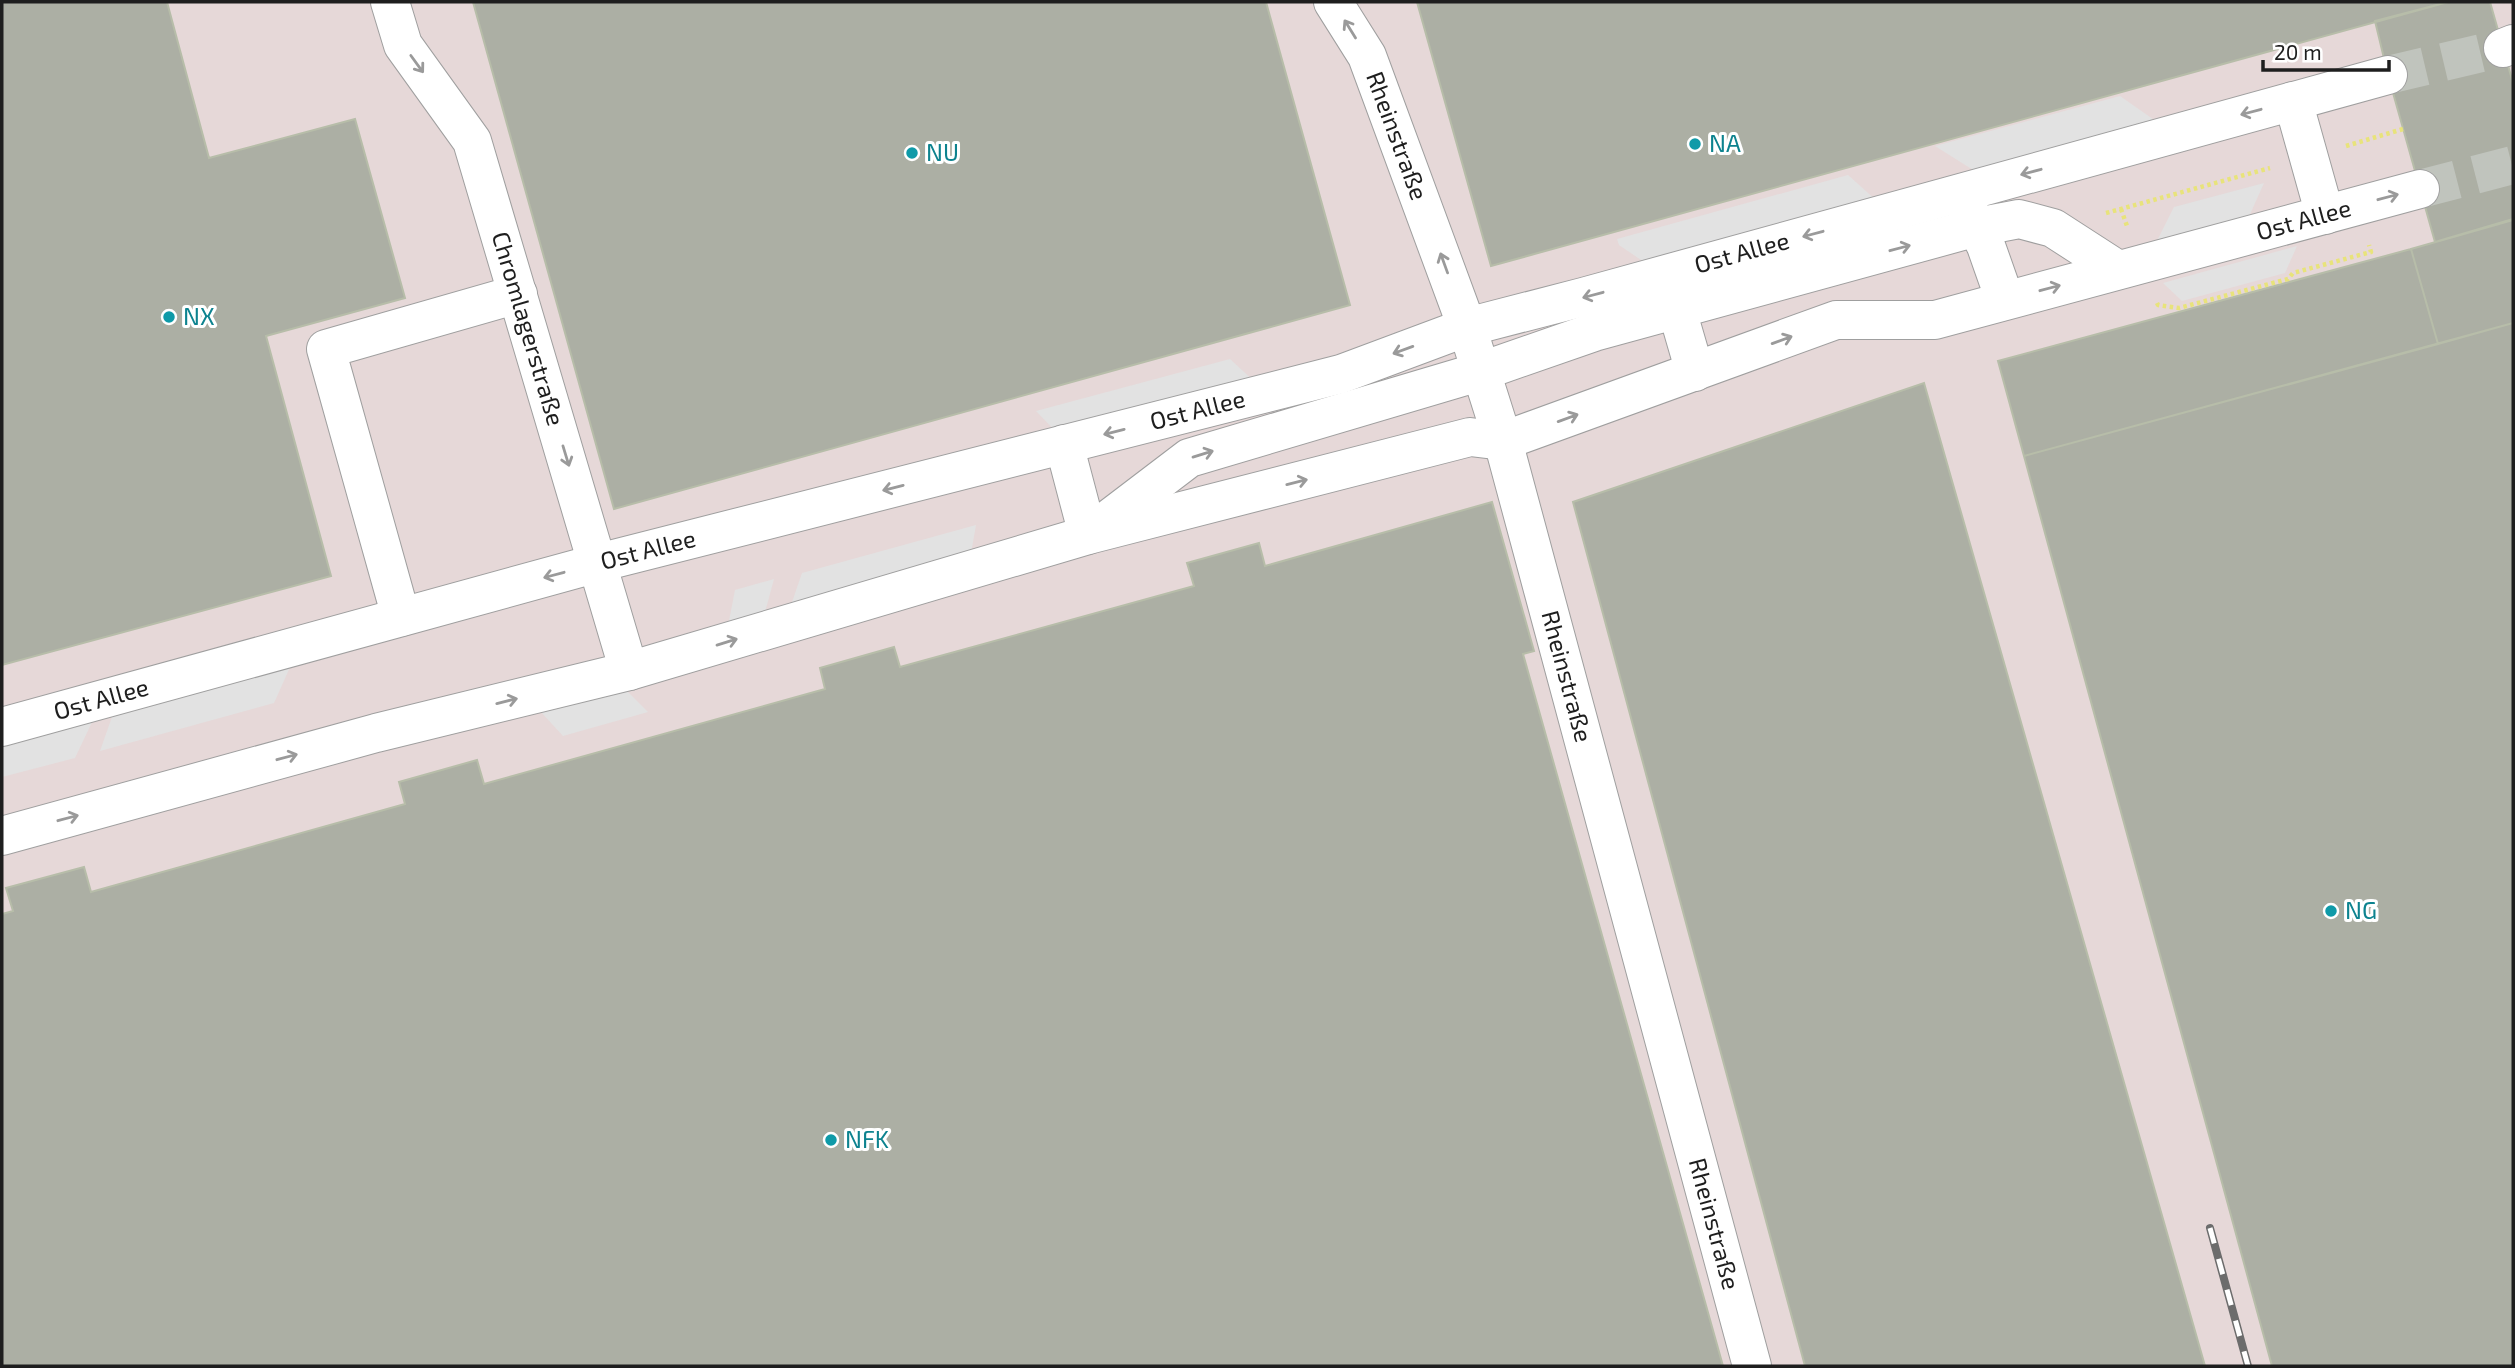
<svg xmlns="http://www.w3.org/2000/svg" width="2515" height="1368" viewBox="0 0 2515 1368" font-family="'Exo 2',sans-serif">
<rect width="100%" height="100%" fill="#e9ede5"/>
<path fill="#e6d8d8" d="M2 2H2513V1366H2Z"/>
<path fill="#e2e2e2" d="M2120 96 2160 124 1978 173 1935 146Z
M1848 175 1877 201 1647 264 1619 245 1617 239Z
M2264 183 2247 221 2155 245 2174 207Z
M2297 246 2285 273 2182 301 2163 283Z
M1230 359 1257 384 1061 437 1036 411Z
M976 525 970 559 790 608 802 573Z
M774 579 764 616 728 626 735 590Z
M291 665 274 703 100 751 113 714Z
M625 689 648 712 563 736 541 712Z
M93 720 75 758 2 777V744Z"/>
<path fill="#acafa4" stroke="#b7bda9" stroke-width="2" d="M2 2H167L209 158 355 119 405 298 266 336 331 576 2 665Z
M473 2H1266L1350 305 614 509Z
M1417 2H2448L1491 266Z
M2448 2H2490L2513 83V219L2435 242 2388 75 2375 21Z
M2513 220V323L2438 344 2411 249Z
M2411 249 2438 344 2024 456 1998 361Z
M2513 323V1366H2272L2024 456Z
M1924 383 2205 1366H1805L1573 502Z
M1492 502 1534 651 1523 654 1723 1366H2V914L13 911 6 888 84 867 91 892 405 804 399 782 477 760 484 784 825 689 820 668 894 647 900 667 1194 586 1187 563 1259 543 1265 566Z"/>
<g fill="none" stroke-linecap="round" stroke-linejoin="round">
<path stroke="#c0c4bd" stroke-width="38" stroke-dasharray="38 19" stroke-linecap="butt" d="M2388 75 2503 48
M2420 189 2513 165"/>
<g stroke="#9f9f9f" stroke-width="40">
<g id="minor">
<path id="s1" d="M390 2 403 45 472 141 629 671"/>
<path id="s2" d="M1333 2 1367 56 1467 327 1503 441 1752 1366"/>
<path d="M2503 48 2513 44"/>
<path d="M2293 101 2325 215"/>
<path d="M1966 205 1986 246 2005 300"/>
<path d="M1677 310 1695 372"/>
<path d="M1064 444 1088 535"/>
<path d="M1101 525 1189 458 1482 371 1594 332 1977 227 2019 219 2053 228 2118 270"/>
<path d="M401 617 326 349 518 294"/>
<path id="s3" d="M2 727 598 563 1341 374 1467 327 1583 297 2388 75"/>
<path id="s4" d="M2 836 376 733 629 671 1088 535 1470 437 1503 441 1836 320H1935L2420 189"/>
</g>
</g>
<path stroke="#e8e37b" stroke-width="4.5" stroke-dasharray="3.5 3.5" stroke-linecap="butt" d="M2346 146 2403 129
M2121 209 2127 226
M2106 213 2270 168
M2157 303 2158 305 2179 308 2288 279 2293 273 2371 252 2369 245"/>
<use href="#minor" stroke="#fff" stroke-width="38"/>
<g stroke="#6c6c6c" stroke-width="8">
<path id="rail" d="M2210 1228 2248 1366"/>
</g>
<use href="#rail" stroke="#fff" stroke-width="5" stroke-dasharray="16" stroke-linecap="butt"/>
</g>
<defs><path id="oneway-shaft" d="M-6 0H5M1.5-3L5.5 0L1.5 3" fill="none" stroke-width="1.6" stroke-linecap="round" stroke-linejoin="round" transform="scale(1.75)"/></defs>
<g stroke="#9a9a9a">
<use href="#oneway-shaft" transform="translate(1350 29) rotate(-122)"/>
<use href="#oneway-shaft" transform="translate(417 64) rotate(54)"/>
<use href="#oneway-shaft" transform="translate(2251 112) rotate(165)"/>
<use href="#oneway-shaft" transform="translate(2031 172) rotate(165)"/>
<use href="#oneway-shaft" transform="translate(2388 197) rotate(-15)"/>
<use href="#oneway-shaft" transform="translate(1813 234) rotate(165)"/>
<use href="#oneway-shaft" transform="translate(1900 248) rotate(-15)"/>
<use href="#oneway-shaft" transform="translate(1444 263) rotate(-110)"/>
<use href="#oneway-shaft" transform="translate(2050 288) rotate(-15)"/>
<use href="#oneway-shaft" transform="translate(1593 295) rotate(165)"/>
<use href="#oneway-shaft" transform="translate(1782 340) rotate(-20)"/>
<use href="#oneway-shaft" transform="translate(1403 350) rotate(160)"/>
<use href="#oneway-shaft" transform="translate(1568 418) rotate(-20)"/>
<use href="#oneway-shaft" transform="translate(1114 432) rotate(166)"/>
<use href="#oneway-shaft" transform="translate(1203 454) rotate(-17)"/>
<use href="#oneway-shaft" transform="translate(566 456) rotate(73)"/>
<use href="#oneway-shaft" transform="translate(1297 482) rotate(-14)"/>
<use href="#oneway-shaft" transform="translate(893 488) rotate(166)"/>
<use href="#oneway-shaft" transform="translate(554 575) rotate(165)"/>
<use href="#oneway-shaft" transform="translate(727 642) rotate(-17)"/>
<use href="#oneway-shaft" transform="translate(507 701) rotate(-14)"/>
<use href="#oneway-shaft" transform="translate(287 757) rotate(-15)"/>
<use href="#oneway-shaft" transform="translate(68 818) rotate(-15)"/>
</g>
<g fill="#0f9aa8" stroke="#fff" stroke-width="2.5">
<circle cx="1695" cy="144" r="7"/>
<circle cx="912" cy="153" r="7"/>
<circle cx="169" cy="317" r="7"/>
<circle cx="2331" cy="911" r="7"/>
<circle cx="831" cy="1140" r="7"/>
</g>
<g text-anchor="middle" stroke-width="6" stroke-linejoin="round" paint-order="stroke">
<g font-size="24" fill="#1e1e1e" stroke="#fff">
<text dy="8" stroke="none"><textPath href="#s2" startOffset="149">Rheinstraße</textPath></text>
<text dy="8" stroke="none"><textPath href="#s4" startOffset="2390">Ost Allee</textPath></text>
<text dy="8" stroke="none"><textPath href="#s3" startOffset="1804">Ost Allee</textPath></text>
<text dy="8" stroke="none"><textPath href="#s1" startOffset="359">Chromlagerstraße</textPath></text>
<text dy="8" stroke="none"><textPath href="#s3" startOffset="1237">Ost Allee</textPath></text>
<text dy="8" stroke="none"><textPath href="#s3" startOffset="670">Ost Allee</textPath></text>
<text dy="8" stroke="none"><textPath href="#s2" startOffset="716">Rheinstraße</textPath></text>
<text dy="8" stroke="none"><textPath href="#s3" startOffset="103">Ost Allee</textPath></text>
<text dy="8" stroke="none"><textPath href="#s2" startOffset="1283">Rheinstraße</textPath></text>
</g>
<g font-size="24" fill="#0d838f" stroke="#fff" text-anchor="start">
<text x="1709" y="152">NA</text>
<text x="926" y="161">NU</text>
<text x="183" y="325">NX</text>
<text x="2345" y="919">NG</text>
<text x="845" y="1148">NFK</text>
</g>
</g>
<rect width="2515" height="1368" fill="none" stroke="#1e1e1e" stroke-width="7"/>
<path d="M2263 60v10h126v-10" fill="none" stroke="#1e1e1e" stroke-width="3.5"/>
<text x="2274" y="60" font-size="21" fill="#1e1e1e" stroke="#ffffff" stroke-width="5" paint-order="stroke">20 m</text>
</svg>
